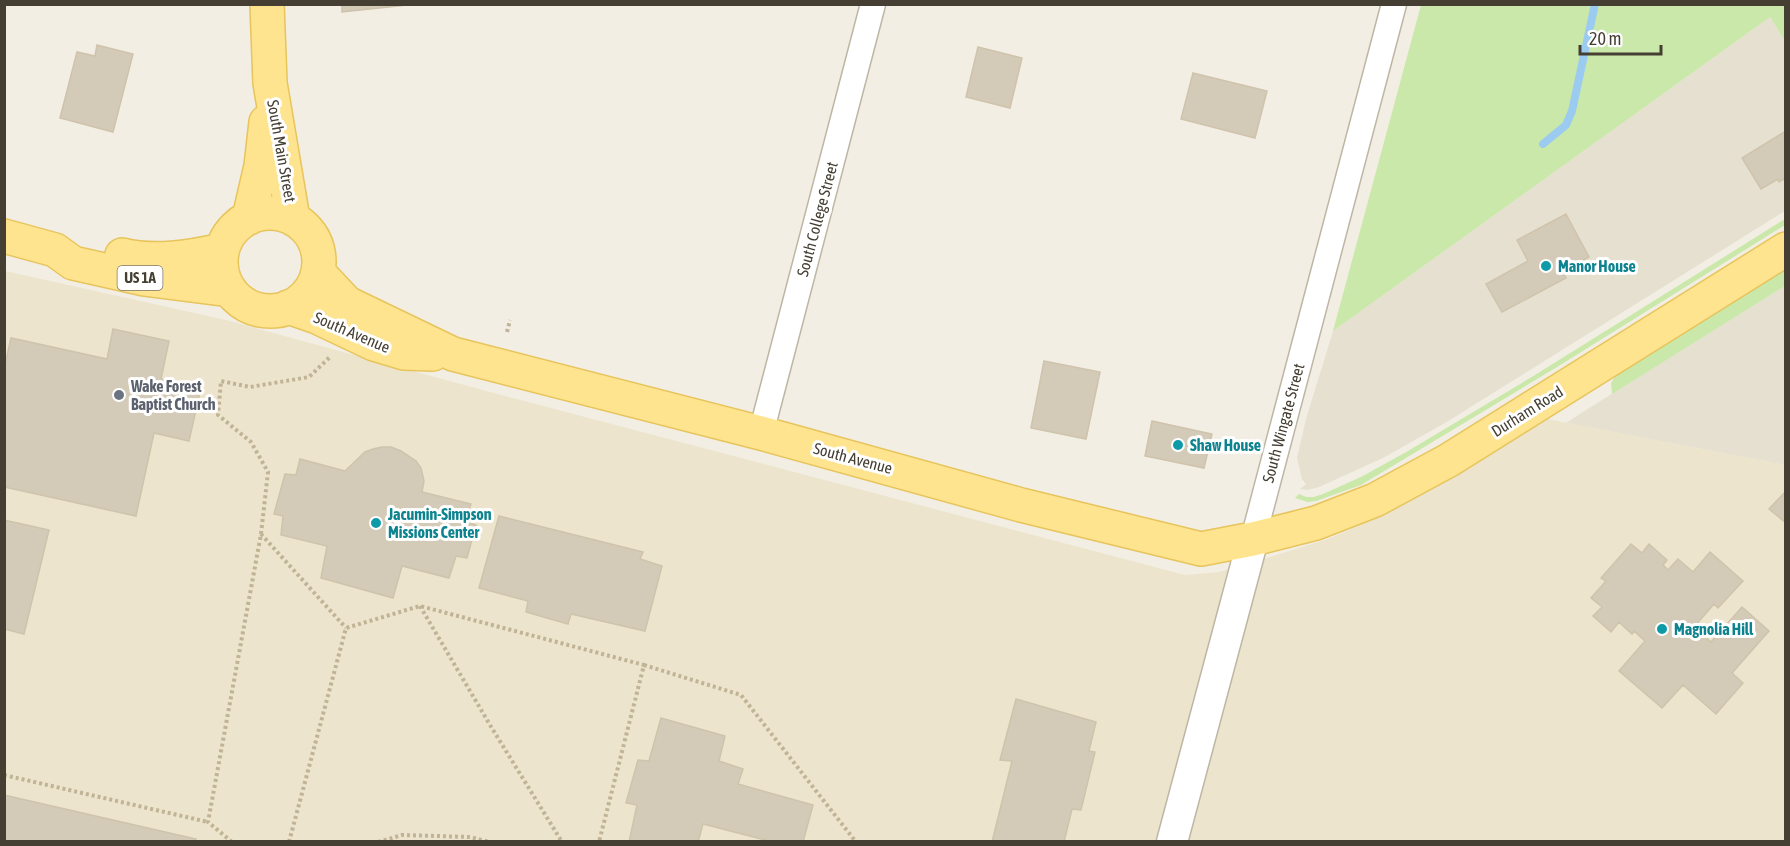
<svg xmlns="http://www.w3.org/2000/svg" width="1790" height="846" viewBox="0 0 1790 846" font-family="'Asap Condensed',sans-serif">
<rect width="100%" height="100%" fill="#f2eee3"/>
<path fill="#e6e0d0" d="M1770 17 1785 41V211L1445 423 1383 458 1319 487 1307 490 1300 489 1306 484 1302 479 1297 458 1306 419 1333 331Z
M1785 286V465L1566 423 1586 410Z"/>
<path fill="#ece4cc" d="M5 271 226 320 479 389 1185 575 1219 572 1251 563 1328 539 1354 528 1408 501 1459 473 1547 419 1785 465V841L5 842Z"/>
<path fill="#c9e8a9" d="M1421 5H1785V41L1770 17 1333 331Z
M1785 219V225L1557 367 1361 485 1316 501 1308 502 1295 498 1299 494 1306 497H1314L1323 494 1361 477 1408 451 1535 375Z
M1785 269V286L1612 394 1611 383 1619 371Z"/>
<g fill="none" stroke-linecap="round" stroke-linejoin="round">
<path stroke="#9ccbf2" stroke-width="8" d="M1543 144 1566 125 1572 111 1595 4"/>
</g>
<path fill="#d4cab8" stroke="#cfc3ab" stroke-width="1.5" d="M342 4H417L342 12Z
M97 45 133 54 113 132 60 118 77 52 95 56Z
M978 47 1022 58 1010 108 966 97Z
M1193 73 1267 91 1255 138 1181 119Z
M1786 131V178L1779 182 1778 179 1761 189 1742 158Z
M1566 214 1589 257 1563 271 1566 278 1502 312 1486 284 1528 261 1517 240Z
M113 329 169 341 161 379 201 388 189 441 154 433 136 516 4 487V369L11 338 107 359Z
M1044 361 1100 372 1086 439 1031 428Z
M1152 421 1212 434 1204 468 1145 456Z
M382 447H391L401 451 416 461 421 468 424 481 422 492 471 504 465 521 476 525 467 558 456 556 449 578 402 566 393 598 321 578 327 546 281 535 283 516 274 514 285 474 296 475 300 459 345 471 365 452 373 449Z
M1786 491V523L1769 509Z
M499 516 643 552 640 559 662 566 645 631 571 614 568 624 526 612 528 601 479 588Z
M4 520 49 530 24 634 4 629Z
M1631 544 1642 553 1649 544 1667 560 1663 565 1668 570 1678 559 1693 572 1710 552 1743 581 1718 608 1714 604 1694 627 1711 642 1742 607 1769 631 1732 673 1743 683 1716 714 1683 685 1662 708 1619 671 1645 641 1634 631 1632 634 1619 622 1611 632 1593 616 1602 607 1591 598 1606 581 1601 578Z
M1016 699 1096 722 1089 751 1095 752 1081 810 1072 809 1064 842H992L1012 761 1000 760Z
M661 718 725 736 719 761 743 769 738 784 813 805 803 842H773L703 824 698 842H629L637 805 626 803 638 760 649 761Z
M4 795 196 839 195 842H4Z"/>
<g fill="none" stroke-linecap="round" stroke-linejoin="round">
<g stroke="#beb6a5" stroke-width="27">
<path id="minor" d="M761 433 873 4
M1253 539 1394 4"/>
</g>
<g stroke="#beb6a5" stroke-width="33">
<path id="tertiary" d="M1172 842 1253 539"/>
</g>
<g stroke="#e7c45c" stroke-width="36">
<path id="primary" d="M267 4 270 83 293 219
M221 262a49 49 0 1 1 98 0a49 49 0 1 1-98 0Z
M249 218 261 166 266 122
M4 236 55 250 73 263 144 279 230 290
M122 255C155 263 190 257 222 250
M318 272 347 303 453 354 761 433 1021 505 1201 549 1253 539 1316 523 1375 500 1449 460 1786 249
M288 307 317 317 374 344 404 353 433 354"/>
</g>
<path stroke="#c0b396" stroke-width="4" stroke-dasharray="3 3" stroke-linecap="butt" d="M507 332 510 320
M261 534 268 472 251 442 218 415 221 381 250 387 309 377 331 356
M420 606 490 725 562 842
M644 665 741 695 856 842
M4 775 208 822
M232 842 208 822 261 534 346 628
M289 842 346 628 420 606 644 665 599 842
M378 842 402 835 470 837 490 842"/>
<use href="#minor" stroke="#fff" stroke-width="24"/>
<use href="#tertiary" stroke="#fff" stroke-width="30"/>
<use href="#primary" stroke="#ffe48f" stroke-width="33"/>
</g>
<g fill="#0f9aa8" stroke="#fff" stroke-width="2">
<circle cx="1546" cy="266" r="6"/>
<circle cx="1178" cy="445" r="6"/>
<circle cx="376" cy="523" r="6"/>
<circle cx="1662" cy="629" r="6"/>
</g>
<circle fill="#6b7280" stroke="#fff" stroke-width="2" cx="119" cy="395" r="6"/>
<g text-anchor="middle" stroke-width="6" stroke-linejoin="round" paint-order="stroke">
<rect fill="#fff" stroke="#7c7870" stroke-width="1.5" x="117.5" y="266" width="45" height="24" rx="4.5"/>
<g font-size="15" font-weight="bold" fill="#443e33">
<text x="140" y="283">US 1A</text>
</g>
<g font-size="16" fill="#443e33" stroke="#fff">
<text transform="translate(282 151) rotate(80)" y="6">South Main Street</text>
<text transform="translate(817 219) rotate(-75)" y="6">South College Street</text>
<text transform="translate(352 332) rotate(23)" y="6">South Avenue</text>
<text transform="translate(1527 411) rotate(-32)" y="6">Durham Road</text>
<text transform="translate(1283 423) rotate(-75)" y="6">South Wingate Street</text>
<text transform="translate(853 458) rotate(15)" y="6">South Avenue</text>
</g>
<g font-size="16" font-weight="bold" fill="#0d838f" stroke="#fff" text-anchor="start">
<text x="1558" y="272">Manor House</text>
<text x="1190" y="451">Shaw House</text>
<text x="388" y="520">Jacumin-Simpson<tspan x="388" dy="18">Missions Center</tspan></text>
<text x="1674" y="635">Magnolia Hill</text>
</g>
<g font-size="16" font-weight="bold" fill="#5b616d" stroke="#fff" text-anchor="start">
<text x="131" y="392">Wake Forest<tspan x="131" dy="18">Baptist Church</tspan></text>
</g>
</g>
<rect width="1790" height="846" fill="none" stroke="#443e33" stroke-width="12"/>
<path d="M1580 45v9h81v-9" fill="none" stroke="#443e33" stroke-width="3"/>
<text x="1589" y="45" font-size="18" fill="#443e33" stroke="#ffffff" stroke-width="4.5" paint-order="stroke">20 m</text>
</svg>
